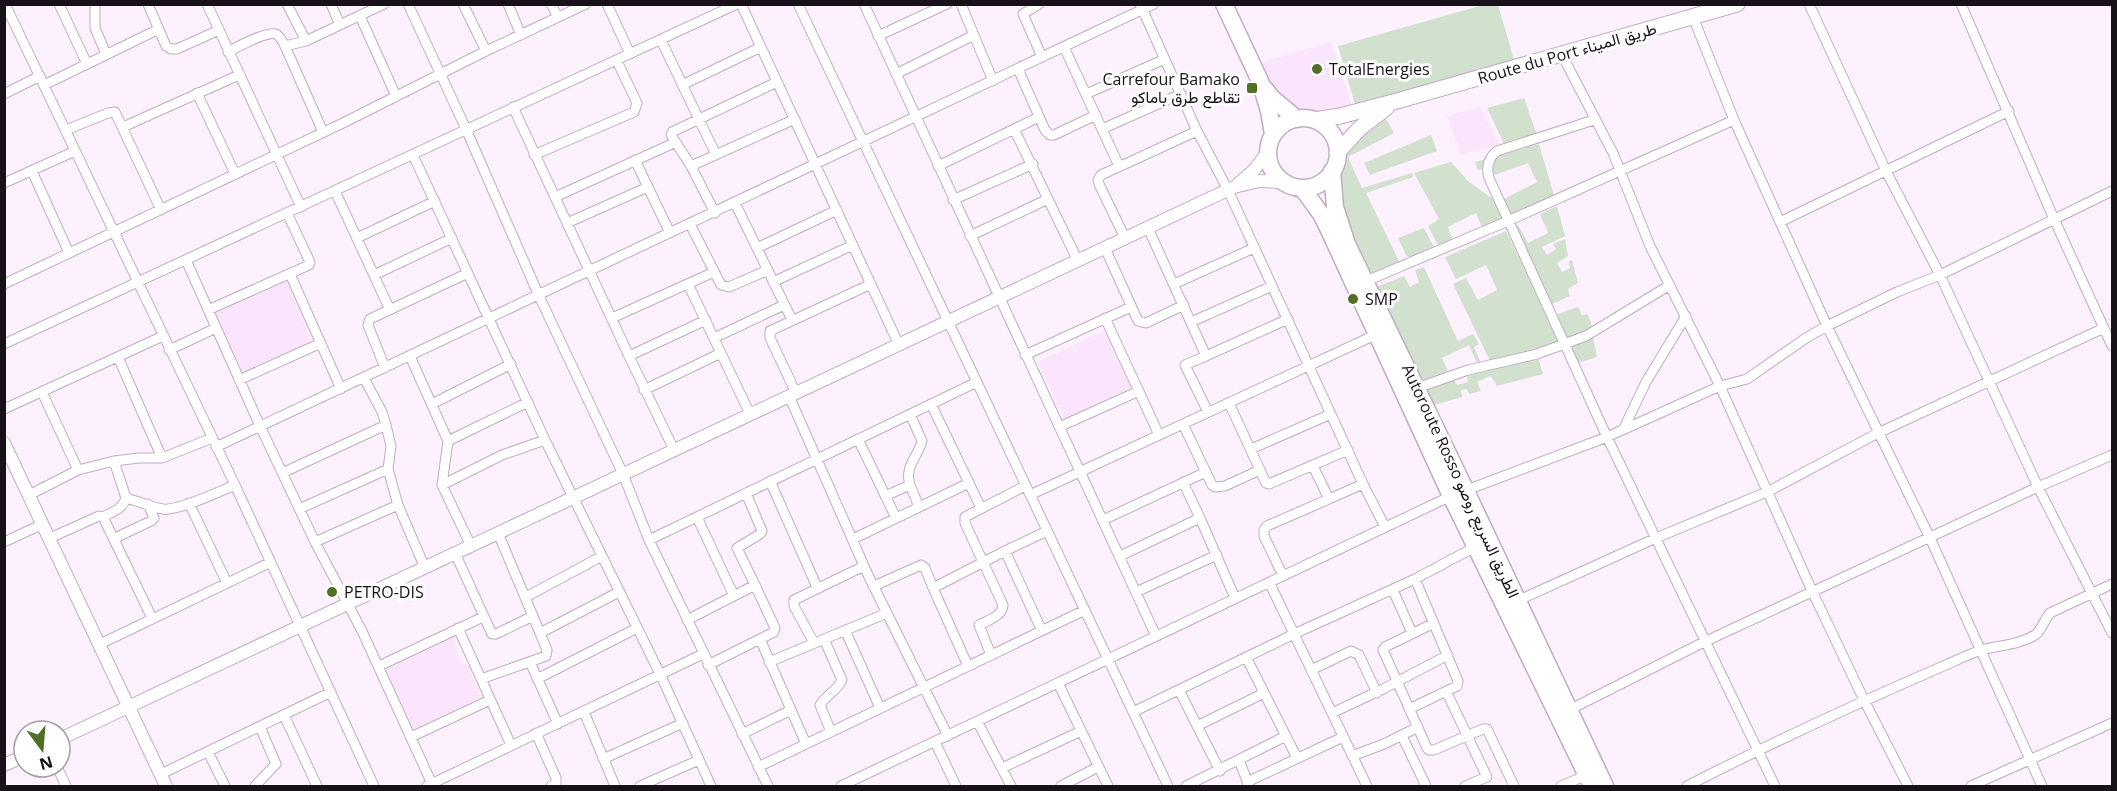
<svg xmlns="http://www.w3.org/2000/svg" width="2117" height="791" viewBox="0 0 2117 791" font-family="'Open Sans',Vazirmatn,sans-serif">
<rect width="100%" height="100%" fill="#fef1ff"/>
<path fill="#fae5fc" d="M1331 42 1353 109 1308 116 1302 115 1279 98 1256 64Z
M1480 107 1499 144 1461 155 1447 116Z
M284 273 311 342 240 376 208 312Z
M1106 330 1132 391 1065 419 1037 362Z
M452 633 456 639 454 645 461 662 468 667 481 698 410 731 380 667Z"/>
<path fill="#d1e1ce" d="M1483 5H1498L1515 63 1356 108 1338 46Z
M1524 98 1538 138 1505 146 1487 108Z
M1384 115 1394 133 1348 157 1362 188 1412 173 1413 177 1366 193 1402 267 1369 280C1357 249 1322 184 1343 153 1351 142 1373 125 1384 115Z
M1431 135 1437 151 1370 175 1364 163Z
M1539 144 1555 199 1510 220 1502 200 1537 182 1528 163 1495 175 1490 168 1478 170 1475 162Z
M1451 162 1469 182 1493 199 1504 221 1483 230 1476 213 1448 227 1454 243 1440 249 1428 226 1439 219 1414 173Z
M1557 206 1565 236 1542 247 1547 255 1556 249 1553 244 1565 239 1568 256 1557 263 1562 272 1570 268 1569 261 1572 260 1578 283 1568 289 1570 296 1552 304 1514 227 1518 225 1528 243 1548 233 1540 214Z
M1424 228 1436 251 1415 261 1406 255 1398 238Z
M1506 231 1560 342 1490 361 1453 284 1466 278 1478 300 1497 290 1486 265 1456 279 1445 257Z
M1424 267 1458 341 1473 334 1479 344 1474 347 1481 363 1478 365 1469 345 1442 358 1448 371 1420 383 1374 288 1404 276 1410 287 1419 282 1415 270Z
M1578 307 1582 315 1588 314 1593 329 1568 340 1557 314Z
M1593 337 1597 357 1578 363 1571 346Z
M1538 358 1543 374 1497 386 1491 376 1477 382 1481 391 1469 394 1467 389 1461 390 1462 397 1431 406 1425 389 1454 379 1457 385 1468 382 1467 376Z"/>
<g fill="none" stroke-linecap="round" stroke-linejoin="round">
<g stroke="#c0acc2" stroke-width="11">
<path id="minor" d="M5 4 235 485 374 786
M59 4 87 64
M95 4V28L106 54
M148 4 166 46 171 49H177L219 30
M207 4 301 207
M287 4 306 41
M331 4 340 25
M408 4 466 129 539 296 623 474 649 540 768 786
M463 4 486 51
M508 4 521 35
M551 4 558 17
M607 4 630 54
M741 4 899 345
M798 4 1168 786
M864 4 1156 636
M961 4 993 81
M1039 4 1023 14 1042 57
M1140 4 1197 131 1228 190 1363 484 1385 527
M1809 4 1886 171 1940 275 2038 487 2112 633
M1961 4 2054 219 2112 346
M360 16 396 96
M1693 17 1734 120 1827 326 1930 538 2042 786
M878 36 947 4
M661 40 716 155
M285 46 306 41 384 4
M1064 47 1119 166
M228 52C237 47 267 31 276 34 280 36 283 42 285 46L323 132
M1562 55 1613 153 1650 246 1720 386 1813 593 1864 700 1908 786
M1018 69 1045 130 1050 135H1054L1096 115
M896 74 974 35
M44 85 159 29
M682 85 761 47
M197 93 235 174
M4 94 40 76
M1086 94 1165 59
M513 107 629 356
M1594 120 1497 151C1488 158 1486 167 1489 178L1607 437 1775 786
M123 127 239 75
M1014 129 1078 261
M1102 129 1181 94
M66 130 108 113 115 112 161 210
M413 155 545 440 661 676 711 786
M534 155 634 112 637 103 617 61
M635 160 670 233
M691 166 795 119
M938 166 1039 117
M32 171 69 253
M4 183 75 151
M335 191 390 310
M555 197 674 143
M953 200 1033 164
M735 203 792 320
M715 213 691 166 671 135 672 132 777 82
M1780 222 2009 111
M567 223 648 187
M690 224 721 285 729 287 768 270
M1148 228 1206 356 1185 365 1208 412
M970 236 1048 199
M357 238 435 201
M1125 238 1099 184 1098 180 1101 175 1197 131
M757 248 837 210
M1105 248 1138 321 1146 323 1184 305
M186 260 260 426 315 542 362 631 433 786
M290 274 341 389
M374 275 452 238
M773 282 853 245
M1364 282 1508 221 1734 120
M4 284 343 123 486 51 586 4
M688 284 750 414
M1174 284 1254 248
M208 310 309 265 310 262 287 213
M612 318 714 272
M1105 318 1159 435
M1191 322 1272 286
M714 338 784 305
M4 344 737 4
M169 350 216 328
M1025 355 1131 307
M410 356 448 441 442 485 471 546
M1206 356 1288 319
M118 357 162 458
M385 368 368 325 370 319 468 273
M364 378 382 412 386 425 391 446 388 469 398 505
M239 380 321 343
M1417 388 1468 370 1537 354 1586 336 1670 285
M644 390 721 353
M42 392 78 470
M796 393 770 338V331L871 284
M789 396 868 575 948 736
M1229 403 1266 483 1269 484 1348 450
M432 404 511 364
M931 404 981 508
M4 409 163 336
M1183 424 1212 485 1215 487 1225 486 1260 470
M1059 427 1139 391
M1624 428 1646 382 1686 316
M858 439 896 518
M448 441 528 402
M216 447 1154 4
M1251 449 1331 414
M674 450 629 356 706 320
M282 473 386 425
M770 481 817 587
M1183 482 1200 518
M442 485 502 455 545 440
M910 485C904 466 918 457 922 441L910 414
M746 493 762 531 760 534 737 548 755 585
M29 495 78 470 114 461 139 458H162L212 438
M1030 495 1375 335
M885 496 910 485 919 507
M126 498C138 501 151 507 163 509 179 511 218 492 235 485
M1329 499 1363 484
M189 503 227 583
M299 509 388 469
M103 517C112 512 123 509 126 498L114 461
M697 517 734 596
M1103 520 1206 472
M498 533 540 633
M50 538 99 516 103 517 152 618
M115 538 151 521 154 518 148 504
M853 539 969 483
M649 540 977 382
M4 542 43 524
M315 542 398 505 425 568
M455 553 492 634H496L533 616
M1120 556 1200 518 1235 598
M1283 576 1264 536V530L1267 526 1329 499 1313 466
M1415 579 1475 547
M1269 582 1367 786
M874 586 921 565 925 568 933 588
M1393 590 1412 633
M1136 592 1217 555
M526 597 602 556
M1517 601 1656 538 1769 491 1878 433 2104 328
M687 620 755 585 775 628 774 632 760 639
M1434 623 1385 647 1383 650 1427 748 1429 750H1434L1483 729H1487L1514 786
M458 628 511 745
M845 630 880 708
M1042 631 1005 551 1047 531
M824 639 842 680C838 690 826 695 820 705L831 732
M814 643 794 606V600L864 566
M100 644 269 563
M991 655 979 625C988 620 1002 617 1003 605L965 523V517L1025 486
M1246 657 1297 758
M530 662 558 724
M769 662 887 613
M708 665 760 639 806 744
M379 666 483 617
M968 666 933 588 1005 551
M1311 670 1351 651 1359 655 1377 693
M481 679 546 656 547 650 540 633 619 592
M537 679 637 628
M1058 683 1108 786
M1179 690 1220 771
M1446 691 1487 777 1465 786
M1569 710 1706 641 2038 487 2112 455
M584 712 615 786
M1133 712 1294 634 1415 579 1458 681 1457 686 1409 709
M1332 713 1383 689 1448 655
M284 715 317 786
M977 721 1011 786
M1197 726 1264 693
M536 733 556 778V784L551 786
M742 734 791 710
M1402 736 1426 786
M411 737 490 700
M935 742 956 786
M208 752 225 786
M1352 756 1384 744 1418 727
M603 759 683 723
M1239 760 1249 786
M57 767 66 786
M758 767 1085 610
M1002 768 1081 731
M161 774 331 692
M1247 782 1343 737
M255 786 276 764 260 727
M427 786 703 654
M640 786 699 760
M841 786 1451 496 1607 437 1720 386 1747 379 1806 338 1827 326 1897 292 1940 275 2112 191
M1061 786 1098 767
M1186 786 1286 736
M1561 786 1587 775
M1687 786C1773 742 1860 702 1948 664 1959 659 1971 653 1982 650 2000 645 2019 645 2035 635 2042 630 2044 620 2050 613L2112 584
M1971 786 2112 723"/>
</g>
<g stroke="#c0acc2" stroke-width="14">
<path id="tertiary" d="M1238 184 1253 171 1268 152
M4 443 166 786
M60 739 1234 187 1259 181 1283 182
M4 765 24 756"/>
</g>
<g stroke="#c0acc2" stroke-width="17">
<path id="primary" d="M1314 120 1340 116 1397 101 1737 4
M1337 153 1360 128 1386 108"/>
</g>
<g stroke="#c0acc2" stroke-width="19">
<path id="trunk" d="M1224 4 1260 81 1269 111 1273 134
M1265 89 1271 97 1297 119
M1268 153a35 35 0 1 1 70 0a35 35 0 1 1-70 0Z
M1332 171 1335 207 1347 244 1466 491 1605 786
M1302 188 1321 214 1329 230 1451 496 1592 786"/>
</g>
<use href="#minor" stroke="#fff" stroke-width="9"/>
<use href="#tertiary" stroke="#fff" stroke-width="12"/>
<use href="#primary" stroke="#fff" stroke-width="15"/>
<use href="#trunk" stroke="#fff" stroke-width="16"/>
</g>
<g fill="#516f25" stroke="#fff" stroke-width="2">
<circle cx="1317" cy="69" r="6"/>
<rect x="1246" y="82" width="12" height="12" rx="3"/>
<circle cx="1353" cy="299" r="6"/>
<circle cx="332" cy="592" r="6"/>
</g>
<g text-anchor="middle" stroke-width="6" stroke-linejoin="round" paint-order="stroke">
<g font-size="16" fill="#181119" stroke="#fff">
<text transform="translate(1567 53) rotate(-16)" y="6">Route du Port طريق الميناء</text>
<text transform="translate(1461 481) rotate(65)" y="6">Autoroute Rosso الطريق السريع روصو</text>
</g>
<g font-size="16" fill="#181119" stroke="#fff" text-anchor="start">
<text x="1329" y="75">TotalEnergies</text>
<text x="1240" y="85" text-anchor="end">Carrefour Bamako<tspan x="1240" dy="18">تقاطع طرق باماكو</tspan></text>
<text x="1365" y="305">SMP</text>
<text x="344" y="598">PETRO-DIS</text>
</g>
</g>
<rect width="2117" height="791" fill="none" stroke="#181119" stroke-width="12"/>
<g transform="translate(42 749) rotate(164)"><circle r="28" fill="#ffffff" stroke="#a3a0a3" stroke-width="1.5"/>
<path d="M0-4.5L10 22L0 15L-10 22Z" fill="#516f25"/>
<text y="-9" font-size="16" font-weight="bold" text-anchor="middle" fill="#181119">N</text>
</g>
</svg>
